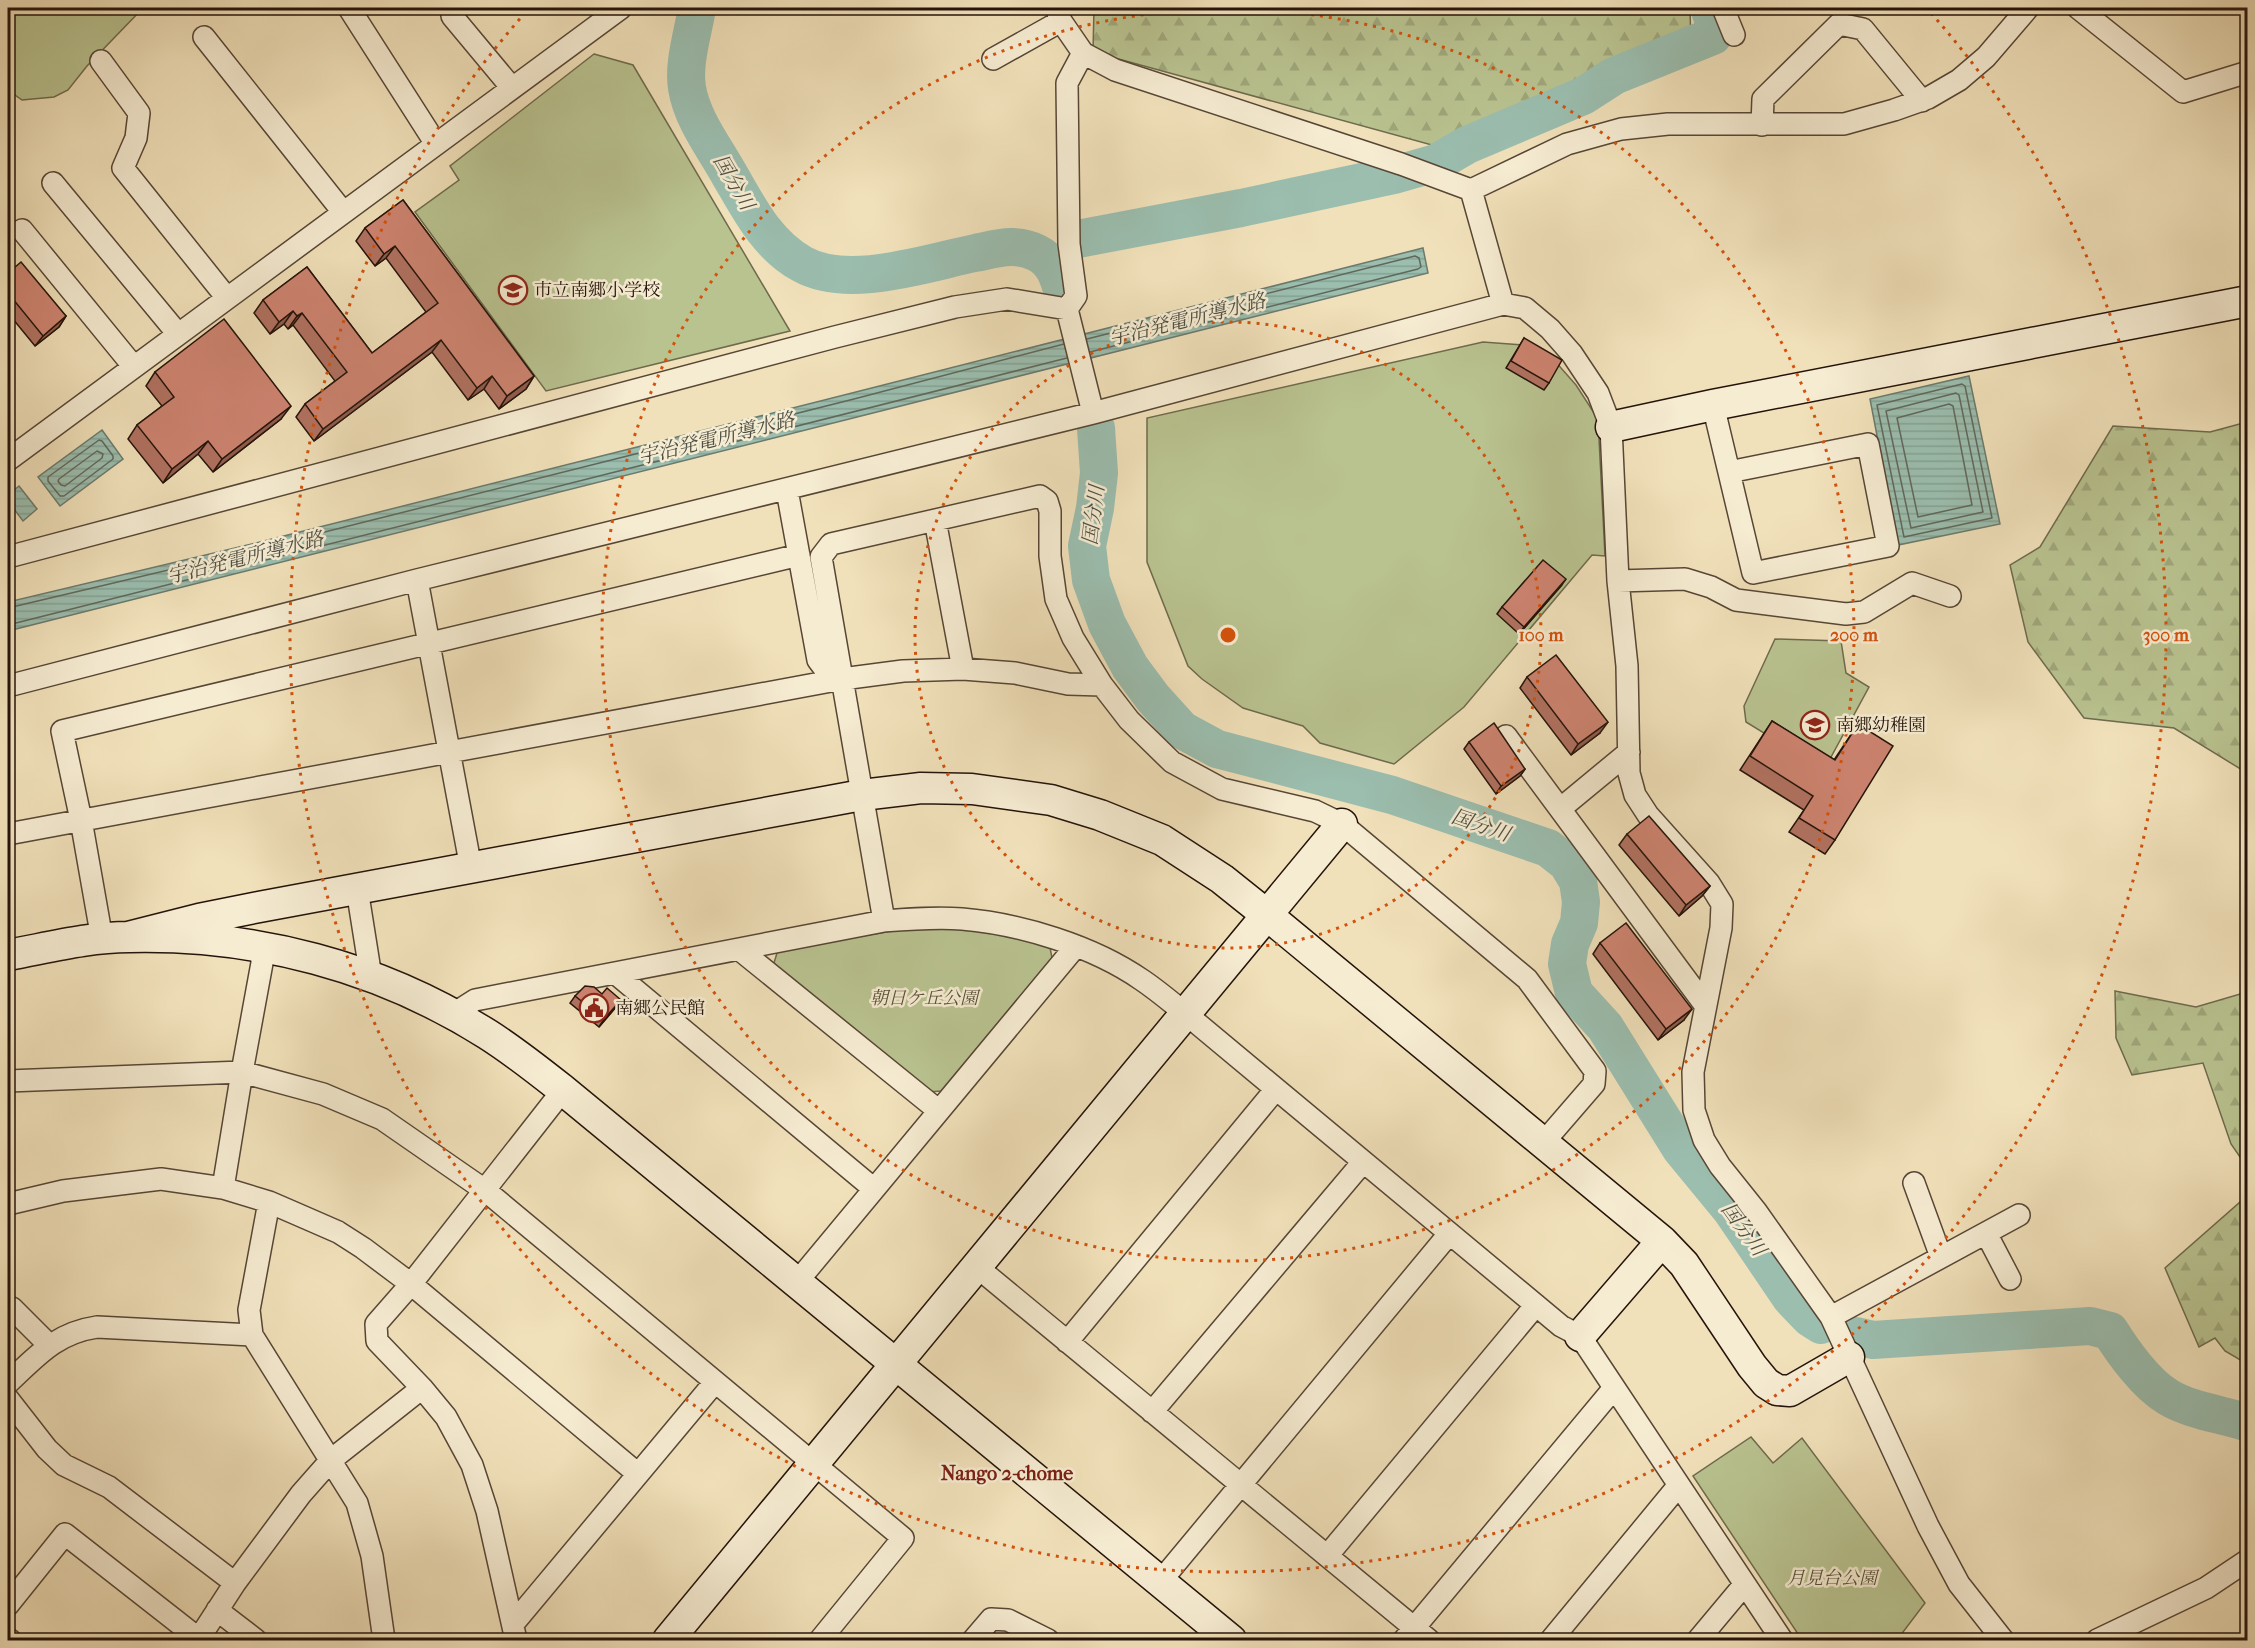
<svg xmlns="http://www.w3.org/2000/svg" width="2255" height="1648" viewBox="0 0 2255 1648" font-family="'IM FELL French Canon','Noto Serif JP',serif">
<defs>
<pattern id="forest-firs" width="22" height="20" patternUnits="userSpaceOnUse" patternTransform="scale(1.5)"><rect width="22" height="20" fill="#b9c390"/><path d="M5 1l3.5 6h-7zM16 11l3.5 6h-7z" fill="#9fa77b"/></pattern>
<pattern id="water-rules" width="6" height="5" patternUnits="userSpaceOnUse" patternTransform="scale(1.5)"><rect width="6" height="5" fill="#9bbeaf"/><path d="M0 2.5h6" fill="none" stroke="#85a295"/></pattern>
</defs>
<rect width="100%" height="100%" fill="#f1e1ba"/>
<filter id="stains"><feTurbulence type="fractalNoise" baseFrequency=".00333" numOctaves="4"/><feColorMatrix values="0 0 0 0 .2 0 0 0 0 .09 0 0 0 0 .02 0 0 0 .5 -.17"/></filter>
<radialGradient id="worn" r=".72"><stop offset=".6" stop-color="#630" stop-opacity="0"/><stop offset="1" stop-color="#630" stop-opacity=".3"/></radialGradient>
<path fill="#b9c390" stroke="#6e6b4d" stroke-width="1.5" d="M8 8H143L87 66 68 90 54 97 22 100 8 90Z
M594 54 633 65 790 331 546 391 415 212 459 180 450 166Z
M1483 342 1523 345 1554 360 1576 385 1598 419 1605 556 1592 555 1464 707 1394 764 1320 743 1303 726 1243 708 1202 679 1188 666 1147 562V418Z
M1775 639 1841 641 1846 673 1869 687 1824 770 1746 722 1744 706Z
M949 926 1049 942 1052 958 941 1091 928 1092 773 966 778 950 904 929Z
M1751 1437 1773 1463 1802 1438 1925 1603 1897 1640H1802L1693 1476Z"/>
<path fill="url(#forest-firs)" stroke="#6e6b4d" stroke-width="1.5" d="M1094 8H1690L1691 47 1450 150 1093 52Z
M2247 422H2248L2247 773 2174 728 2084 718 2028 642 2010 565 2040 547 2113 426 2210 432Z
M2115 991 2196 1007 2247 992V1167L2231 1144 2203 1063 2132 1075 2116 1038Z
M2247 1196 2248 1349 2242 1361 2225 1351 2215 1338 2199 1347 2165 1268Z"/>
<path fill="url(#water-rules)" stroke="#6b7a6d" stroke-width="1.5" d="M1423 248 1428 273 8 631V602L256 543 852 393Z
M1969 376 2000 524 1898 545 1870 399Z
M102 430 123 459 60 506 38 477Z
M19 486 37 509 23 521 8 501V495Z"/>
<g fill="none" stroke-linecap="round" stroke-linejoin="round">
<path stroke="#60685c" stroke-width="1.5" d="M1087 339 1415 256 1419 258 1421 267 1418 269 1090 352
M1962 384 1965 386 1992 518 1904 537 1877 405Z
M1956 393 1959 395 1983 512 1911 528 1886 411Z
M1949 404 1953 406 1972 505 1918 517 1897 418Z
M99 440 102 441 113 456V459L64 496H60L48 481V477Z
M97 451 103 454 102 458 65 486 61 485 58 481 59 479Z
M8 608 257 549 854 399 1064 344
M8 625 1067 358"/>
<path stroke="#9bbeaf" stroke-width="38" d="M697 8C693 33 683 63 687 88 692 119 714 147 729 174 749 208 766 244 802 264 848 290 926 263 975 253 996 249 1016 242 1037 253 1055 262 1059 279 1064 297
M1078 239 1241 208 1394 175 1436 163 1467 145 1583 96 1614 76 1713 36 1717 30 1709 8
M1096 428 1099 473 1095 508 1087 546 1091 580 1107 624 1130 667 1153 698 1182 730 1217 749 1392 795 1548 848 1567 863 1578 881 1581 902 1579 923 1570 944 1567 964 1574 993 1605 1027 1681 1149 1732 1211 1791 1298 1810 1318 1821 1325
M1856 1336 1873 1340 2090 1326 2110 1331C2123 1352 2146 1384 2168 1397 2191 1411 2222 1414 2248 1423"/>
<g stroke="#574636" stroke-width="24">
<path id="street" d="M349 8 436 144
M1056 8 1061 21 1083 53 1067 83 1069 244 1076 296 1067 309 1093 413
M1723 8 1734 35
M2078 8 2183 92 2248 72
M452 16 512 88
M204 37 343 212
M1083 53 1115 70 1401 164 1471 190
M993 59 1061 21
M101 61 139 113 136 138 123 168 227 298
M1762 125 1763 99 1839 24 1863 29 1922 101
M53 183 178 334
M22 230 134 367
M1503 304 1471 190 1567 144 1621 129 1668 124H1844L1894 110 1928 98 1959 80 1986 57 2028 8
M1713 405 1753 573 1888 546 1868 444 1729 472
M8 460 621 8
M787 490 818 660 827 672 842 679
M935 520 963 669
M8 557 835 337 955 307 1007 299 1067 309
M417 580 471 868
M1618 581 1685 579 1711 587 1736 600 1846 614 1864 612 1912 583 1950 596
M8 686 417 580 1093 413 1503 304 1525 308 1550 329 1572 354 1598 393 1611 427 1618 581 1627 666 1629 773 1635 795 1648 815 1709 883 1722 904 1721 928 1693 1072 1694 1110 1704 1140 1720 1166 1756 1211 1831 1317 1928 1526 1959 1584 2003 1640
M1506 736 1705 1005
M1560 809 1629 752
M8 834 842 679 903 671 963 669 1015 673 1068 684 1102 685
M357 889 371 977
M884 921 821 557 831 544 1040 496 1047 501 1050 511V556L1056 599 1073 638 1102 685 1129 720 1172 762 1222 789 1315 811 1342 824 1527 979 1595 1071 1594 1084 1543 1143
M102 939 81 820 62 731 799 555
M740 950 939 1111
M615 973 874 1189
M453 1014 475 1000 884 921C910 919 935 917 962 919 1021 924 1093 946 1142 980 1157 990 1171 1002 1186 1014L1561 1326 1580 1336 1782 1640
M8 1081 242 1072 323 1094 382 1119 486 1191 903 1538 820 1640
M1914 1183 1941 1257
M223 1188 242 1072 262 963 261 946
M269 1202 249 1310 252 1335 357 1503 372 1556 384 1640
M8 1204 63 1191 161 1179 223 1188 269 1202 299 1215 338 1232 363 1248 411 1284 638 1474
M1986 1233 2010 1279
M977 1267 1429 1640
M797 1282 1076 946
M8 1312 12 1308 49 1345
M1831 1317 2019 1215
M1067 1342 1276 1089
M8 1383C37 1356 56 1333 97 1327L252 1335
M8 1399 47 1449 64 1465 109 1487 235 1583
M1152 1412 1363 1162
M1327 1556 1536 1305
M1160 1582 1449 1234
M8 1605 65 1534 199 1639
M217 1610 256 1640
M513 1624 715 1382
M8 1639 10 1640
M198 1640 235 1583 301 1494 331 1460 422 1388
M516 1640 487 1511 472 1465 446 1417 422 1388 377 1341 376 1324 411 1284 563 1090
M973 1640 991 1619 1008 1620 1048 1640
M1404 1640 1614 1388
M1551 1640 1679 1485
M1698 1640 1744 1585
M2097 1640 2206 1588 2248 1560"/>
</g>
<g stroke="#24130a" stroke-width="33">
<path id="secondary" d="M1611 427 1713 405 2248 301
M128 937 199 919 259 907 862 795 921 788 972 789 1051 800 1100 815 1162 840 1222 879 1267 915 1662 1241 1684 1264 1752 1366 1766 1383 1777 1390 1790 1391 1849 1357
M8 955C47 948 88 937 129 937 256 934 379 966 487 1034 514 1051 539 1071 563 1090L1231 1640
M1580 1336 1662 1241
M668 1640 1342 824"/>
</g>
<use href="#street" stroke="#f6ecd2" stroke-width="21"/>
<use href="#secondary" stroke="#f6ecd2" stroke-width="30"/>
</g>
<path fill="#b17261" stroke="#24130a" stroke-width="1.5" d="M403 200 534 376 526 389 499 409 484 389 468 400 432 352 314 441 296 417 305 404 335 381 293 325 288 329 284 324 270 334 254 313 263 300 307 267 372 353 426 312 386 258 375 266 356 241 365 228Z
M8 273 66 316 59 327 35 346 8 313Z
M1524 338 1549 383 1544 390 1506 368Z
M155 372 281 419 213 472 198 454 163 483 128 439 137 425 162 406 146 386Z
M1561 586 1519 634 1497 614 1502 607Z
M1527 677 1600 733 1571 755 1520 688Z
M1772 721 1834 760 1858 724 1835 840 1825 854 1789 832 1804 810 1740 770Z
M1469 742 1525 769 1520 776 1496 794 1464 749Z
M1627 834 1710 886 1702 896 1679 916 1619 845Z
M1600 943 1684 1020 1658 1040 1593 954Z
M575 996 616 1007 599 1027 570 1003Z"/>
<path fill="#905c4f" stroke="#24130a" stroke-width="1.5" d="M395 246 386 258 375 266 384 254Z
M293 311 284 324 270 334 279 322Z
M302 313 293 325 288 329 297 316Z
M66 316 59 327 35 346 43 336Z
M441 340 432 352 314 441 323 429Z
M492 376 484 389 468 400 477 388Z
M534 376 526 389 499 409 507 396Z
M291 406 281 419 213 472 222 459Z
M208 441 198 454 163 483 172 469Z
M1566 579 1561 586 1519 634 1524 627Z
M1608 722 1600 733 1571 755 1578 744Z
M1525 769 1520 776 1496 794 1501 786Z
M1710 886 1702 896 1679 916 1686 905Z
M621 1000 616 1007 599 1027 604 1019Z
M1692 1009 1684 1020 1658 1040 1666 1029Z"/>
<path fill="#ce8471" stroke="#24130a" stroke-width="1.5" d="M403 200 534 376 507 396 492 376 477 388 441 340 323 429 305 404 347 372 302 313 297 316 293 311 279 322 263 300 307 267 372 353 438 303 395 246 384 254 365 228Z
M21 262 66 316 43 336 8 293V273Z
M224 319 291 406 222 459 208 441 172 469 137 425 174 397 155 372Z
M1524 338 1562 360 1549 383 1511 361Z
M1543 560 1566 579 1524 627 1502 607Z
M1556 655 1608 722 1578 744 1527 677Z
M1772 721 1835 760 1858 724 1893 746 1835 840 1799 818 1813 796 1750 756Z
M1494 723 1525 769 1501 786 1469 742Z
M1649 816 1710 886 1686 905 1627 834Z
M1626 923 1692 1009 1666 1029 1600 943Z
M585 986 594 987 602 994 607 988 621 1000 604 1019 575 996Z"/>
<g fill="none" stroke="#d4520c" stroke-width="3" stroke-dasharray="3 6">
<circle cx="1228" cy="635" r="313"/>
<circle cx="1228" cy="635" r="626"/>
<path d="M1931 13A938 938 0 1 1 525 13"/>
</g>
<defs>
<g id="school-ring" transform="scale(1.5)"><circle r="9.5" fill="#f6ecd2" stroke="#8f2418" stroke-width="1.5"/><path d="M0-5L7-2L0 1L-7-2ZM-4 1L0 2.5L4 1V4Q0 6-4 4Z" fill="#8f2418"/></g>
<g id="civic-ring" transform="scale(1.5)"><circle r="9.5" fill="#f6ecd2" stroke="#8f2418" stroke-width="1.5"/><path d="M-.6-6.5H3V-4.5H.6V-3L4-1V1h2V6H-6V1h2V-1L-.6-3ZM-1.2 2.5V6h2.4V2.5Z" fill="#8f2418"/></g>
</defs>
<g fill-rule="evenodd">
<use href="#school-ring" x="513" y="290"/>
<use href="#school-ring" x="1815" y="725"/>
<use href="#civic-ring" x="594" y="1008"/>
</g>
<g text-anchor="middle" stroke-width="5" stroke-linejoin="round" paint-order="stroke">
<g font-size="18" fill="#24130a" stroke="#f6ecd2" text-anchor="start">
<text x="534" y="296">市立南郷小学校</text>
<text x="1836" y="731">南郷幼稚園</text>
<text x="615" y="1014">南郷公民館</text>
</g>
<g font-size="18" font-style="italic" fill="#585139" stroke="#f6ecd2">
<text x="924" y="1004">朝日ケ丘公園</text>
<text x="1832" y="1584">月見台公園</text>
</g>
<g font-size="20" font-style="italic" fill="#4e4f44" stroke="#f6ecd2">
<text transform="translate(734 182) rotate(60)" y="7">国分川</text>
<text transform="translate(1187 319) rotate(-14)" y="7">宇治発電所導水路</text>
<text transform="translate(716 438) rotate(-14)" y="7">宇治発電所導水路</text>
<text transform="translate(1093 515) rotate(-83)" y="7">国分川</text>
<text transform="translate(245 557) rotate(-14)" y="7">宇治発電所導水路</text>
<text transform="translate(1481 825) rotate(19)" y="7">国分川</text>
<text transform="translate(1744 1229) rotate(54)" y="7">国分川</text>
</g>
<g font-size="20" font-weight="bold" fill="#7a1f14" stroke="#f6ecd2">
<text x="1007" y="1480">Nango 2-chome</text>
</g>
</g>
<circle cx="1228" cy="635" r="9" fill="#d4520c" stroke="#f6ecd2" stroke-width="3"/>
<g font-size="18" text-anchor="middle" font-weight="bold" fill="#d4520c" stroke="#f6ecd2" stroke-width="5" stroke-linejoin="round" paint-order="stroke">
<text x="1541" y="641">100 m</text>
<text x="1854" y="641">200 m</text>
<text x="2166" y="641">300 m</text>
</g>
<rect width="2255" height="1648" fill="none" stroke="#f1e1ba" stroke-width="30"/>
<rect x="9" y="9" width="2237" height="1630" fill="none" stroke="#24130a" stroke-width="3"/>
<rect x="15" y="15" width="2225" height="1618" fill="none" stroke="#24130a" stroke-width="1.5"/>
<rect width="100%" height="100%" filter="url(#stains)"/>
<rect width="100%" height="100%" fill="url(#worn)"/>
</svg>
